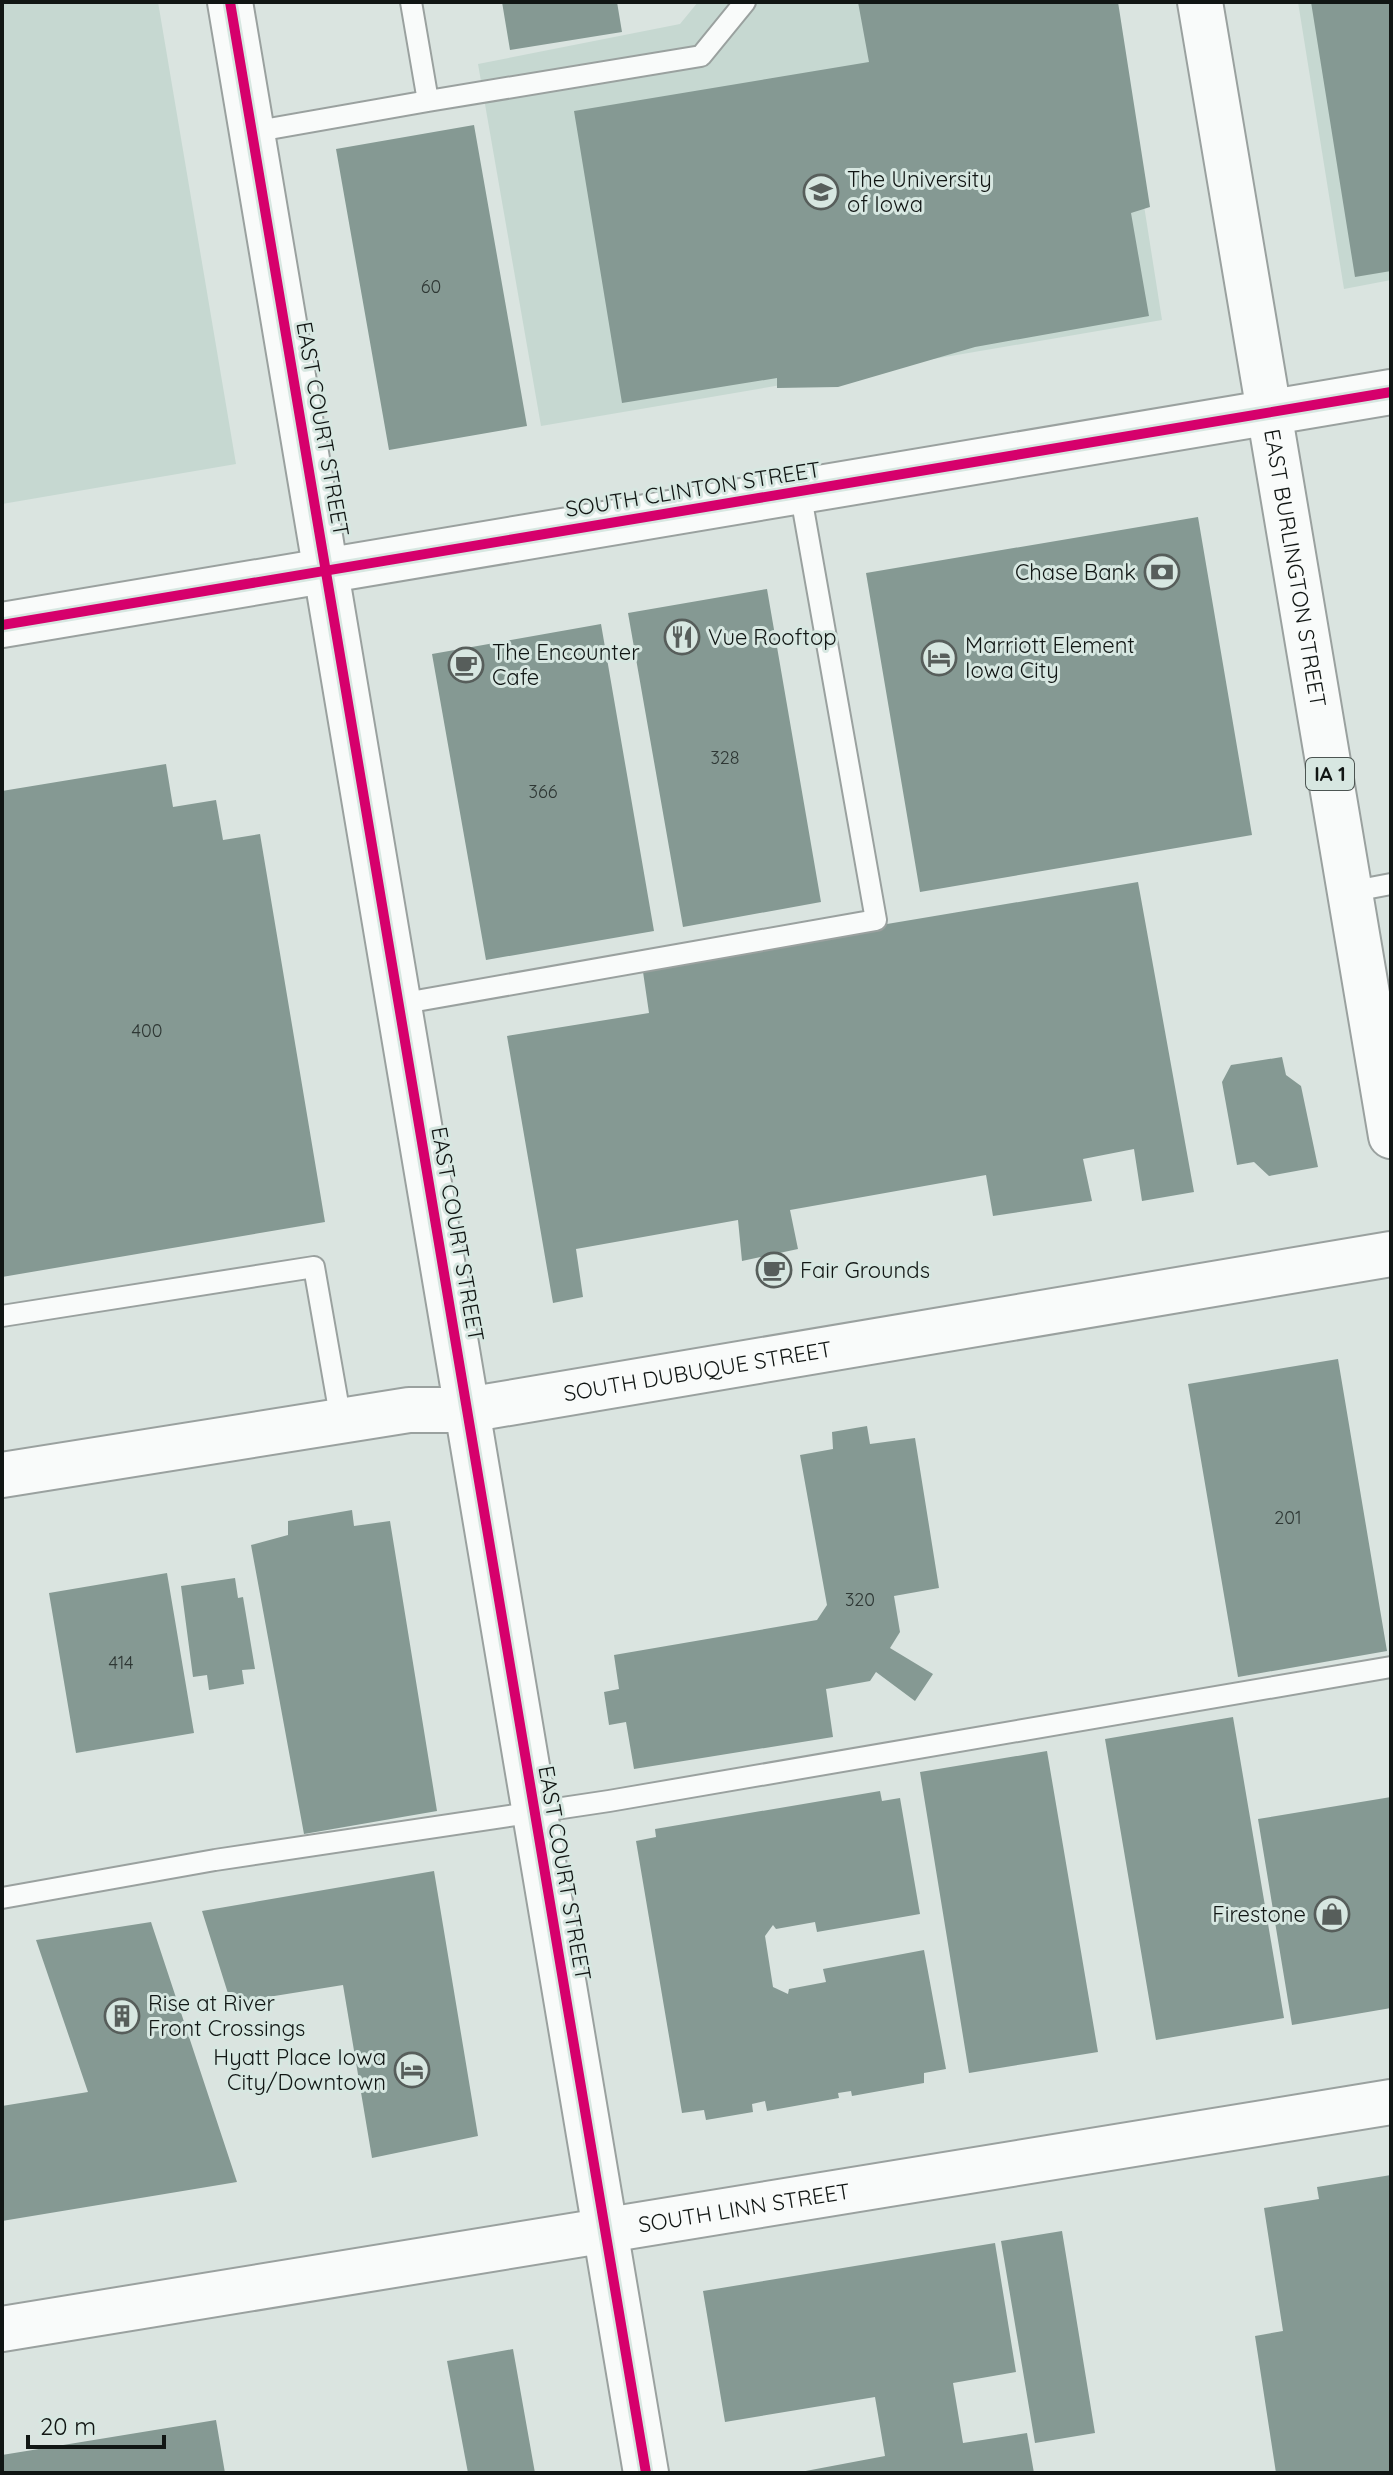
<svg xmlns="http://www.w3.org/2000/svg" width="1393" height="2475" viewBox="0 0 1393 2475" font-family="Quicksand,sans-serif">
<rect width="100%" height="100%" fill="#dae4e0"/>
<path fill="#c6d8d1" d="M2 2H158L236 464 2 504Z
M698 2H1112L1162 320 541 426 478 64 680 24Z
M1298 2H1391V280L1344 289Z"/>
<path fill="#859993" d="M502 2H617L622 32 510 50Z
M858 2H1118L1150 207 1131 213 1149 316 975 347 838 387 777 388V378L622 403 574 111 869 62Z
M1311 2H1391V271L1355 277Z
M474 125 527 426 389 450 336 149Z
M1198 517 1252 835 920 892 866 573Z
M767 589 821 902 683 927 628 613Z
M601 624 654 931 486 960 432 654Z
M166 764 173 807 216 800 223 840 260 834 325 1222 2 1277V791Z
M1138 882 1194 1192 1142 1201 1134 1149 1083 1159 1092 1201 993 1216 986 1175 790 1210 798 1249 742 1261 738 1220 576 1249 583 1297 553 1303 507 1036 649 1013 642 965Z
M1282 1057 1286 1075 1301 1086 1318 1167 1269 1176 1254 1162 1237 1165 1222 1082 1231 1065Z
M1338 1359 1387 1651 1238 1677 1188 1384Z
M867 1426 870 1444 915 1438 939 1588 894 1596 900 1632 890 1648 933 1674 915 1701 876 1672 870 1681 826 1689 833 1737 634 1769 626 1722 609 1725 604 1692 619 1689 614 1655 817 1620 827 1605 800 1455 833 1449 832 1432Z
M352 1510 354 1526 390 1521 437 1811 304 1834 251 1545 288 1535V1521Z
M167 1573 194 1733 76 1753 49 1593Z
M235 1578 238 1598 243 1597 255 1669 242 1670 244 1684 209 1690 207 1675 193 1677 181 1586Z
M1233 1717 1284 2018 1156 2040 1105 1739Z
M1047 1751 1098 2052 969 2073 920 1772Z
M880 1791 882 1801 900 1798 920 1914 817 1932 815 1922 776 1929 773 1925 765 1936 773 1987 788 1994 789 1989 826 1982 823 1969 924 1950 946 2069 924 2073V2083L852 2096 851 2091 838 2093 839 2098 767 2111 765 2101 752 2104 753 2112 706 2120 704 2110 682 2113 636 1841 656 1837 655 1829Z
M1391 1797V2008L1292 2025 1258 1819Z
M434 1871 478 2136 372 2158 343 1985 231 2003 202 1911Z
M151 1922 237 2182 2 2221V2106L88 2092 36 1940Z
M1391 2175V2473H1276L1255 2336 1283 2331 1264 2208 1319 2199 1317 2187Z
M1062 2231 1095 2433 1035 2443 1001 2241Z
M995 2243 1016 2372 953 2383 963 2443 1027 2433 1034 2473H795L885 2456 875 2397 725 2422 703 2291Z
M513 2349 535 2473H468L447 2361Z
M216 2420 225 2473H2V2455Z"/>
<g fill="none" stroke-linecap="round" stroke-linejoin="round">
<g stroke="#9aa19f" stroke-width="24">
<path id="service" d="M428 101 701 56 745 2
M252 132 428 101 411 2
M1349 892 1391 884
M399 1004 876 920 800 491
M2 1316 314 1267 341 1421
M2 1898 215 1860 609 1801 1391 1667"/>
</g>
<g stroke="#9aa19f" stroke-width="48">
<g id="tertiary">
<path d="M230 2 646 2473"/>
<path d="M2 625 1272 412"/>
<path id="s1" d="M2 1475 409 1410H467L1391 1254"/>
<path id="s2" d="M2 2329 1391 2102"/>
</g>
</g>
<g stroke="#9aa19f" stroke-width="48">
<path id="secondary" d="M1272 412 1391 392"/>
</g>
<g stroke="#9aa19f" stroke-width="48">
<g id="primary">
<path id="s3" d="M1200 2 1391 1136"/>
</g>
</g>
<use href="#service" stroke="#f9fbfa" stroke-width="20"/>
<use href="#tertiary" stroke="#f9fbfa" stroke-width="44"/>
<use href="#secondary" stroke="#f9fbfa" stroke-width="44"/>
<use href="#primary" stroke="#f9fbfa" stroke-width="44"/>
<g stroke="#d7e7e1" stroke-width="15">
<path id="cycleway" d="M230 2 646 2473
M2 625 1391 392"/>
</g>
<use href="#cycleway" stroke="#d6006c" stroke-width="10"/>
</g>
<defs>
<g id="university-ring" transform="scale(1.8)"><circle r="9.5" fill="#d7e7e1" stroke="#575e5b" stroke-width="1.5"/><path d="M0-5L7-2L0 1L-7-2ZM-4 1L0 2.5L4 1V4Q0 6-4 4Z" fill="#575e5b"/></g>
<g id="bank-ring" transform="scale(1.8)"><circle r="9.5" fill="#d7e7e1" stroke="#575e5b" stroke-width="1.5"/><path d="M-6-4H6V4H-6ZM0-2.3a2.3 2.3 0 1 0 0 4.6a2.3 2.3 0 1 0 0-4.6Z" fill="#575e5b"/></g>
<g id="restaurant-ring" transform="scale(1.8)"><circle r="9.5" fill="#d7e7e1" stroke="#575e5b" stroke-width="1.5"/><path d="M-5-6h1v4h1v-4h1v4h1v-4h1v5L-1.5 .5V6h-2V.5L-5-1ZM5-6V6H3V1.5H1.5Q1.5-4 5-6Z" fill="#575e5b"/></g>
<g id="hotel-ring" transform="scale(1.8)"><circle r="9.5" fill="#d7e7e1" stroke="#575e5b" stroke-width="1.5"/><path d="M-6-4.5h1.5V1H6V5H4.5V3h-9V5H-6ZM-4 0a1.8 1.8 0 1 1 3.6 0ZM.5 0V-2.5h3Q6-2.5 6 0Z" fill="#575e5b"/></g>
<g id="cafe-ring" transform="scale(1.8)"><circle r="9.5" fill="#d7e7e1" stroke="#575e5b" stroke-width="1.5"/><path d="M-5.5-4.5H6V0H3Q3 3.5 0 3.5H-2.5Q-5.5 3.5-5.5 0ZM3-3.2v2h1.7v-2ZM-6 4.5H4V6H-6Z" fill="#575e5b"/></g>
<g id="shop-ring" transform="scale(1.8)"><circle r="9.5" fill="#d7e7e1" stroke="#575e5b" stroke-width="1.5"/><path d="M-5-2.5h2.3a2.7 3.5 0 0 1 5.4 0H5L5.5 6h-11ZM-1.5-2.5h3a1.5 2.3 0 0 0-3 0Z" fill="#575e5b"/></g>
<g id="building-ring" transform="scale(1.8)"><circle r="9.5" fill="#d7e7e1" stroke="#575e5b" stroke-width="1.5"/><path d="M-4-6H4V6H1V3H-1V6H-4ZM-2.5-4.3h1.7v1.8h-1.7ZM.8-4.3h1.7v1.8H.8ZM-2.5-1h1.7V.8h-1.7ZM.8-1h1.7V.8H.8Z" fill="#575e5b"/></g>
</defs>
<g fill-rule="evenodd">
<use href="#university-ring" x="821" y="192"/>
<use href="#bank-ring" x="1162" y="572"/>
<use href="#restaurant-ring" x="682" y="637"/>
<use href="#hotel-ring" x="939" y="658"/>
<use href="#cafe-ring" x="466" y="665"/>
<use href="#cafe-ring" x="774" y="1270"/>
<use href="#shop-ring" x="1332" y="1914"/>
<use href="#building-ring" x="122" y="2016"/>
<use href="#hotel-ring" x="412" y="2070"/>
</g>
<g text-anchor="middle" stroke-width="6" stroke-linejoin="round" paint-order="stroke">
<g font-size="18" fill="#2e3734">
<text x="431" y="293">60</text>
<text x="725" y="764">328</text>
<text x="543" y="798">366</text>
<text x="147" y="1037">400</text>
<text x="1288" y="1524">201</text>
<text x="860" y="1606">320</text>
<text x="121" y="1669">414</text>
</g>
<rect fill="#d7e7e1" stroke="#4c5552" stroke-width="2" x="1306" y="758" width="48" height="32" rx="6"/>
<g font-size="20" font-weight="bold" fill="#111614">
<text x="1330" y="781">IA 1</text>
</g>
<g font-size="22" fill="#111614" stroke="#d7e7e1" text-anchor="start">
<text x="847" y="187">The University<tspan x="847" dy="25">of Iowa</tspan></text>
<text x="1136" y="580" text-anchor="end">Chase Bank</text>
<text x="708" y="645">Vue Rooftop</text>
<text x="965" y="653">Marriott Element<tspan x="965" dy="25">Iowa City</tspan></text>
<text x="492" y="660">The Encounter<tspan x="492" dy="25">Cafe</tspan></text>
<text x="800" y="1278">Fair Grounds</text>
<text x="1306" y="1922" text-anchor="end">Firestone</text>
<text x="148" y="2011">Rise at River<tspan x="148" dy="25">Front Crossings</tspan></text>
<text x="386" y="2065" text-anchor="end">Hyatt Place Iowa<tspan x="386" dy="25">City/Downtown</tspan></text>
</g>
<g font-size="22" fill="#111614" stroke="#d7e7e1">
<text transform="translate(323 429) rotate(80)" y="8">EAST COURT STREET</text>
<text transform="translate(693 489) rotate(-9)" y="8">SOUTH CLINTON STREET</text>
<text dy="8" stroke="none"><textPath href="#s3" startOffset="574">EAST BURLINGTON STREET</textPath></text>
<text transform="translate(458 1234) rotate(80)" y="8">EAST COURT STREET</text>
<text dy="8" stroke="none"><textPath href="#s1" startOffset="704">SOUTH DUBUQUE STREET</textPath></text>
<text transform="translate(565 1873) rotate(80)" y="8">EAST COURT STREET</text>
<text dy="8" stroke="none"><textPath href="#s2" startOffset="752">SOUTH LINN STREET</textPath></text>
</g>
</g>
<rect width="1393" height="2475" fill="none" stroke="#111614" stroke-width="8"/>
<path d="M28 2435v12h136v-12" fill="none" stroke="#111614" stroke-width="4"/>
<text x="40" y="2435" font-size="24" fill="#111614" stroke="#d7e7e1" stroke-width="6" paint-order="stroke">20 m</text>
</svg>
